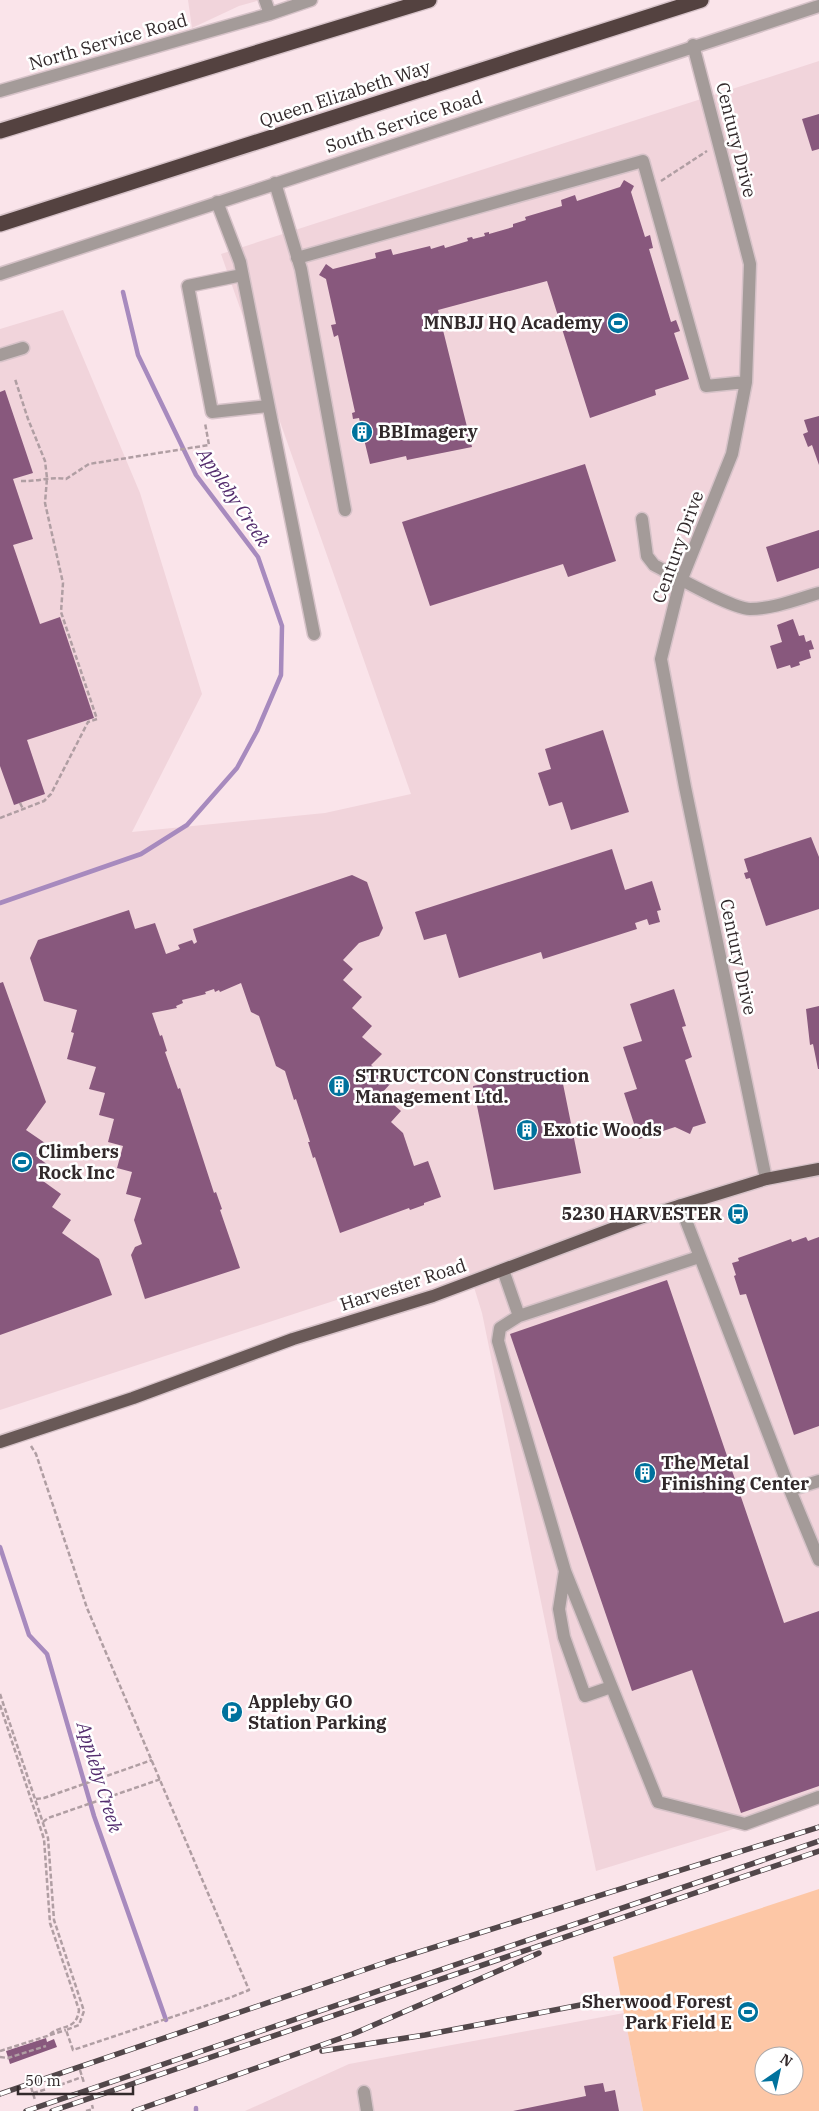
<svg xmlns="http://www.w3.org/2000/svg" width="819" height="2111" viewBox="0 0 819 2111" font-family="'IBM Plex Serif',serif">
<rect width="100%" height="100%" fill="#fae4ea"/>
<path fill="#f1d4db" d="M188 0H260L239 6 192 28Z
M819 61V1803L596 1871 482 1313 465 1258 0 1410V329L63 310 140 493 202 694 132 832 325 813 411 794 221 254Z
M624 2013 643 2111H245L349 2064Z"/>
<path fill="#fdc7a6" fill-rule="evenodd" d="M819 1889V2111H643L613 1957ZM764 2056H794V2086H764Z"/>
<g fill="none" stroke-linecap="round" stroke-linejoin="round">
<path stroke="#a78abe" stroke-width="4.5" d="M0 903 141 854 187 825 237 768 257 731 281 675 282 626 258 557 196 475 138 355 123 292
M0 1547 29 1635 47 1654 94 1816 166 2020
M196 2108V2111"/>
</g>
<path fill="#88587d" d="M819 114V149L812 151 802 119Z
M624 180 634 186 631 192 645 237 650 235 653 248 649 249 671 322 676 320 680 331 674 333 689 379 655 390 656 395 590 418 547 281 438 310 472 447 407 460 406 456 370 464 363 435H360L359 430H362L359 418 353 419 352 413 355 412 338 335 334 337 331 325 336 324 326 279 319 275 326 264 333 269 376 258 375 253 391 249 393 255 430 246 431 249 444 245 445 248 468 241 467 238 472 237 473 239 485 236 484 233 489 232V234L513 227V224L526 220 525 217 562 206 561 200 575 195 577 201 620 187Z
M5 390 33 473 13 479 33 539 13 545 40 624 60 617 94 718 27 740 45 794 14 805 0 766V392Z
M819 416V465L812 445 808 447 803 434 808 432 804 420Z
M585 464 616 561 568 577 563 564 430 606 402 522Z
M819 530V568L777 582 766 547Z
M793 619 799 636 804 635 806 642 811 640 814 649 809 650 811 658 799 662 800 665 791 668 790 665 777 669 770 646 782 642 777 625Z
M603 730 629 812 571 830 562 802 549 806 538 773 551 769 545 749Z
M811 837 819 857V909L766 926 750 878 746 879 744 873 748 872 744 859Z
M612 849 625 890 652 881 661 910 657 911 660 922 649 925 647 919 635 923 637 929 543 959 541 952 459 978 446 934 424 940 415 912Z
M352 875 367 882 383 928 379 936 359 943 343 960 353 969 343 980 362 997 352 1008 372 1026 362 1037 382 1054 371 1065 391 1083 381 1094 401 1111 391 1122 403 1133 414 1166 428 1161 441 1197 424 1203V1205L410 1210 409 1208 340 1233 315 1157 313 1158 308 1142H310L296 1099 294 1100 285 1071 276 1066 259 1016 251 1012 241 983 220 992 219 990 215 992 214 989 205 992 206 994 182 1000 183 1003 176 1006 177 1008 152 1013 160 1036 162 1035 167 1051 165 1052 178 1089 180 1088 214 1193 216 1192 222 1209 220 1210 240 1268 145 1299 131 1255 135 1247 142 1244 134 1220 141 1198 126 1194 132 1172 117 1168 123 1146 108 1142 114 1119 99 1115 105 1093 89 1089 96 1067 67 1059 74 1033 71 1032 77 1010 44 1001 30 958 38 940 129 910 135 929 155 923 166 954 180 949 178 945 192 940 194 944 197 942 193 929Z
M3 982 46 1102 26 1130 45 1143 36 1156 52 1168 43 1181 61 1194 52 1207 71 1220 62 1233 99 1259 112 1295 0 1335V983Z
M674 989 686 1026 682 1027 692 1057 685 1060 706 1123 693 1127 690 1134 675 1127 639 1139 624 1093 637 1089 623 1047 642 1041 630 1004Z
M819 1006V1069H818L813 1044 810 1045 806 1009Z
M560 1069 581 1173 494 1190 473 1086Z
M806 1237 808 1241 819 1237V1426L794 1435 746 1294 740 1295 734 1276 736 1275 732 1263 739 1261 738 1258 791 1239 792 1242Z
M667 1280 784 1623 819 1611V1786L741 1813 692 1670 632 1691 510 1334Z
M46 2038 47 2042 54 2039 57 2047 10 2064 6 2051Z
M603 2083 605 2092 615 2090 619 2111H513L586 2096 584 2086Z"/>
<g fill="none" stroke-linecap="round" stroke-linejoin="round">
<g stroke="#d6c2c8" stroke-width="15">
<path id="minor" d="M265 0 270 14
M693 45 750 264 746 382 732 454 679 586 661 659 685 787 766 1179
M0 91 270 14 311 0
M275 183 301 269 345 510
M217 202 240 262 314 634
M297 258 643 161 706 386 746 382
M0 274 819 6
M242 275 188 286 212 412 268 406
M0 355 23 348
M642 519 647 556 654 565C675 576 730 608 750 609 773 609 798 599 819 593
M680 1205 790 1490 819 1481
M503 1270 519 1316 500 1328 498 1341 565 1571 658 1802 745 1824 819 1797
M519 1316 699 1257
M790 1490 819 1560
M565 1571 559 1609 564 1637 585 1696 611 1687
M364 2092 367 2111"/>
</g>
<g stroke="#d6c2c8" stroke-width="15">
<path id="major" d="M0 1442 133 1398 293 1339 433 1296 643 1217 766 1179 819 1169"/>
</g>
<g stroke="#d6c2c8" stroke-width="18">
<path id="highway" d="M0 131 429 0
M0 224 701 0"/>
</g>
<path stroke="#b09ea3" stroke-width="2.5" stroke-dasharray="5 2.5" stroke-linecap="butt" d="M661 181 707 151
M21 481C37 482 51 476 66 479L89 464 209 445 205 423
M20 803 23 809
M0 818 44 801 51 794 88 722 97 719 61 612 63 583 45 503 47 478 45 461 28 419 15 379
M0 1694 48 1838 54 1920 84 2011 79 2025 66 2030 73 2050 229 1998 249 1990 87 1608 36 1454 31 1446
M0 1705 44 1839 50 1923 79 2010C76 2032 61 2023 48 2036
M36 1799 44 1798 152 1760
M43 1822 48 1818 161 1779
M0 2051 66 2030
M0 2057 8 2058 46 2046
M80 2070 84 2083
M60 2085 82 2077
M31 2087 35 2100
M33 2093 47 2089
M86 2111 93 2109 92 2105"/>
<use href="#minor" stroke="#a49b99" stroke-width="12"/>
<use href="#major" stroke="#695957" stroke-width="12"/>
<use href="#highway" stroke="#544240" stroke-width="15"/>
<g stroke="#52474a" stroke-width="5.5">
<path id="rail" d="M322 2051 425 2035 601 2001
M0 2094 393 1960 819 1827
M26 2111 819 1841
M52 2111 819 1851
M134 2111 353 2034 539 1953"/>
</g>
<use href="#rail" stroke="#fff" stroke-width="4" stroke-dasharray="11" stroke-linecap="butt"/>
</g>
<defs>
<g id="stadium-disc" transform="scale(1.125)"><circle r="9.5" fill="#00729d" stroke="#fff"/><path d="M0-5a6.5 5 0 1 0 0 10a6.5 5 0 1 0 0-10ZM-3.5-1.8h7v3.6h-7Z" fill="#fff"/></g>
<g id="building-disc" transform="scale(1.125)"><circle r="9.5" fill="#00729d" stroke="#fff"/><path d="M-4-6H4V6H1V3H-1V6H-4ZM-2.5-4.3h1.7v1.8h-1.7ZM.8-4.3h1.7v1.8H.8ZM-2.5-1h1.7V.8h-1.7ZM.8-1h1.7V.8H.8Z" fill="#fff"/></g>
<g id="bus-disc" transform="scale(1.125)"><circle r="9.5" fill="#00729d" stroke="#fff"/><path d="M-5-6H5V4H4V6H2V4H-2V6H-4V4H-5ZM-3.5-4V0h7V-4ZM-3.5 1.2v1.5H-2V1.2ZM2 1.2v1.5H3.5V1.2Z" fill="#fff"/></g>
<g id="parking-disc" transform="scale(1.125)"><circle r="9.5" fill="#00729d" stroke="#fff"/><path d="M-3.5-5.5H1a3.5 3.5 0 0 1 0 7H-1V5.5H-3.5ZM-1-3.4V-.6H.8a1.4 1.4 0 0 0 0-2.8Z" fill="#fff"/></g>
</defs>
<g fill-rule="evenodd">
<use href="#stadium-disc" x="618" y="323"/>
<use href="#building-disc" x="362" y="432"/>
<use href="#building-disc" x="339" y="1086"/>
<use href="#building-disc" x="527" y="1130"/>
<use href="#stadium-disc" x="22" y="1162"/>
<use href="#bus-disc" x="738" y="1214"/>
<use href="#building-disc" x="645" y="1473"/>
<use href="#parking-disc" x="232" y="1712"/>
<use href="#stadium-disc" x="748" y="2012"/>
</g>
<g text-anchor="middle" stroke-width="5" stroke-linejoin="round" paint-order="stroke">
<g font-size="18" fill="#32292b" stroke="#fff">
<text transform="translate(108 42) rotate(-16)" y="6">North Service Road</text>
<text transform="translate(345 94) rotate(-18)" y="6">Queen Elizabeth Way</text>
<text transform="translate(404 122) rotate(-18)" y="6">South Service Road</text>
<text transform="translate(736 140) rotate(76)" y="6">Century Drive</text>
<text transform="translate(678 547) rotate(-70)" y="6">Century Drive</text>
<text transform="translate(738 957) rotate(78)" y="6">Century Drive</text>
<text transform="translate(403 1285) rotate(-18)" y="6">Harvester Road</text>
</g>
<g font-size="18" font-weight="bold" fill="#32292b" stroke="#fff" text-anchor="start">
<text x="602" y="329" text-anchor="end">MNBJJ HQ Academy</text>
<text x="378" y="438">BBImagery</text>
<text x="355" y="1082">STRUCTCON Construction<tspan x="355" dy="21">Management Ltd.</tspan></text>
<text x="543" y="1136">Exotic Woods</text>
<text x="38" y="1158">Climbers<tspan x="38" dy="21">Rock Inc</tspan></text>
<text x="722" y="1220" text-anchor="end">5230 HARVESTER</text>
<text x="661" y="1469">The Metal<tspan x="661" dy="21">Finishing Center</tspan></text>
<text x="248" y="1708">Appleby GO<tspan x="248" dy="21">Station Parking</tspan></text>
<text x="732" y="2008" text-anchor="end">Sherwood Forest<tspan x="732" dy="21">Park Field E</tspan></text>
</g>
<g font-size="19" font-style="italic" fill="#532c6d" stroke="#fff">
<text transform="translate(234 497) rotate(56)" y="7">Appleby Creek</text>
<text transform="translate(100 1777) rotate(73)" y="7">Appleby Creek</text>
</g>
</g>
<g transform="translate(779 2071) rotate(34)"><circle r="24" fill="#ffffff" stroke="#ada9aa"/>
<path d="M0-4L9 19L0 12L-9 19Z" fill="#00729d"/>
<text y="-8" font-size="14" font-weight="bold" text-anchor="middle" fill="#32292b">N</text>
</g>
<path d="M18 2086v8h115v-8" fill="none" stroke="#32292b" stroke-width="2.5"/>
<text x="25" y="2086" font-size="15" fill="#32292b" stroke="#ffffff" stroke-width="4" paint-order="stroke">50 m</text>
</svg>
